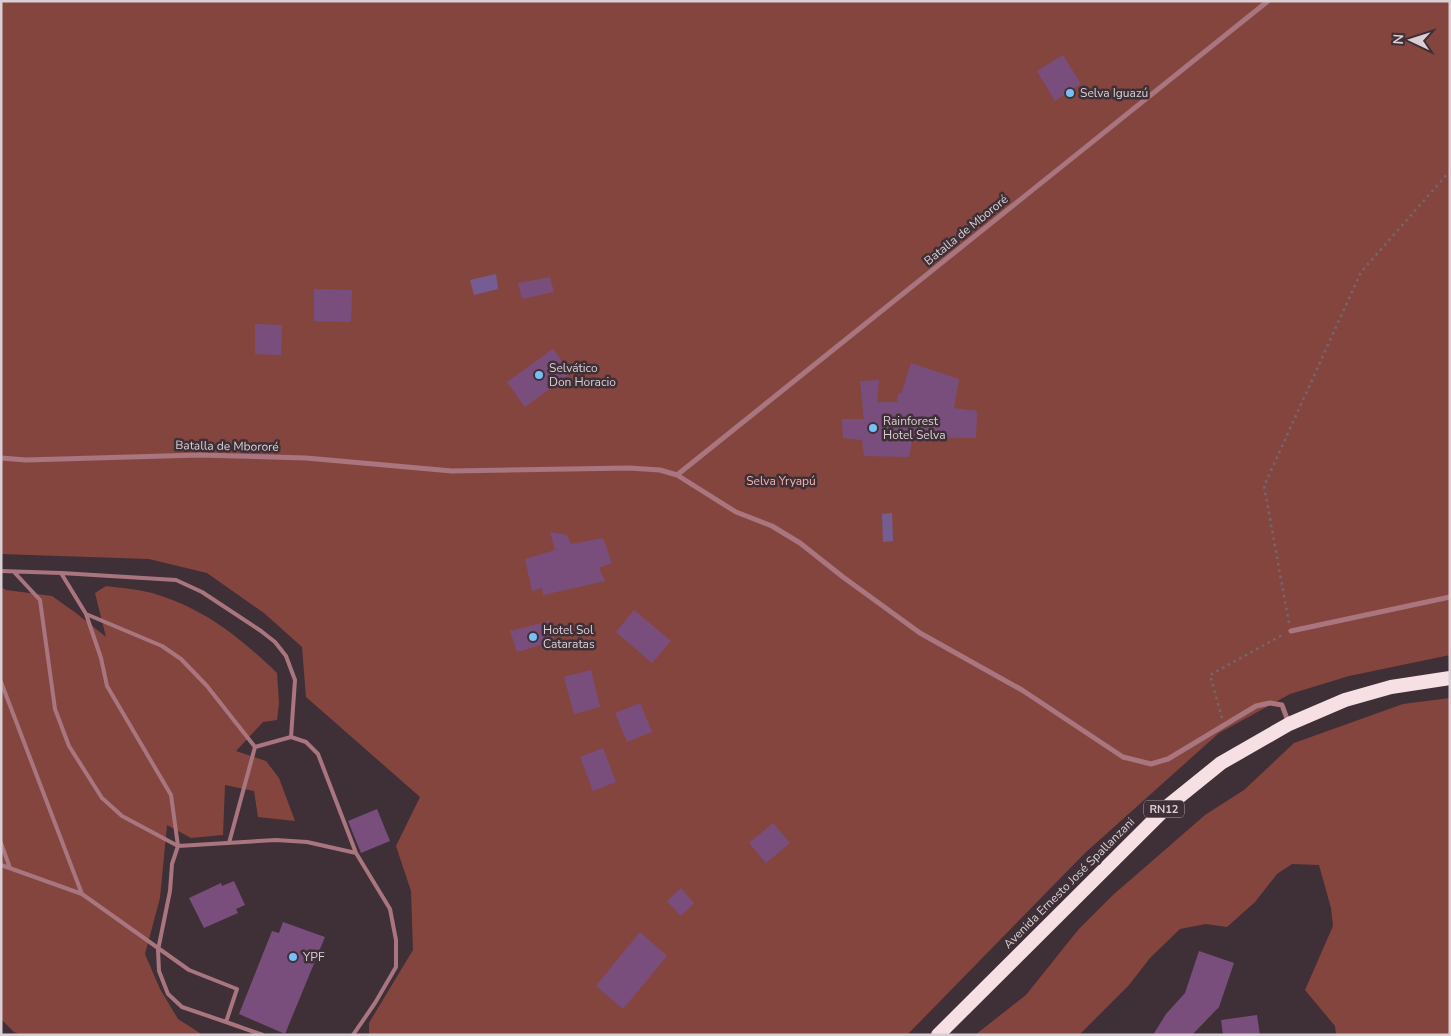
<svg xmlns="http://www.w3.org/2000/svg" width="1451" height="1036" viewBox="0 0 1451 1036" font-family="'Nunito Sans',sans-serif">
<rect width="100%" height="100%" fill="#3f2f37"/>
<path fill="#85453f" d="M1 1H1450V655L1349 676 1290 694 1219 733 1085 853 907 1035H369V1023L413 950 411 891 396 846 420 797 306 697 302 647 264 613 207 573 149 559 1 554Z
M106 586C121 588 137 589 152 593 205 609 237 635 277 673L279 703 277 720 263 722 236 751 266 761 279 778 295 821 258 817 254 791 225 785 223 835 191 838 167 825 160 898 145 954 160 989 178 1019 203 1035H22L14 1032 1 1019V587L6 590 52 596 76 613 106 637 95 593Z
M1450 698V1035H1336L1335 1026 1305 990 1333 926 1331 908 1319 865 1292 864 1277 874 1255 902 1227 927 1206 924 1180 929 1150 958 1129 985 1079 1035H975L1026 995 1078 930 1113 895 1205 815 1244 790 1294 743 1403 704Z"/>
<path fill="#755d93" d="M496 274 498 289 474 295 470 280Z
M892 513 893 541 883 542 882 514Z"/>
<path fill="#7a4e7c" d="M1063 55 1081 84 1055 101 1037 71Z
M550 277 554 292 522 299 518 283Z
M314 289 352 290 351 322 314 321Z
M255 324 282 325 281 355 255 354Z
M553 349 571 373 525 407 507 382Z
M911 363 959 379 954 408 977 411 976 438 913 437 909 457 864 456 862 440 843 438 842 419H864L860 381 879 380 877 402H897L898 393 901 394Z
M550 532 567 535 571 544 603 538 612 563 599 568 605 581 543 595 542 588 532 591 525 559 555 550Z
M634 610 671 641 652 663 616 632Z
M549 621 554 641 517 652 510 631Z
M591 670 600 707 574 714 564 677Z
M640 703 652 732 627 742 615 713Z
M603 748 616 782 593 791 580 757Z
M377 809 390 841 361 853 348 821Z
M773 823 790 843 766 863 749 843Z
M234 881 245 905 236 909 238 913 204 928 189 898 221 883 222 886Z
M681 888 694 903 681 916 667 901Z
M283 922 325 937 285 1034 239 1014 272 931 279 933Z
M640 932 667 956 623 1009 596 986Z
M1199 951 1234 963 1219 1007 1192 1035H1153L1166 1014 1185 993Z
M1257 1015 1260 1035H1223L1221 1020Z"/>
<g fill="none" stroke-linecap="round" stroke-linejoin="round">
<path stroke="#74666d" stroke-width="2.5" stroke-dasharray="2.5 4" stroke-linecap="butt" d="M1289 623 1264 486 1361 272 1450 171
M1222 718 1210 675 1284 634"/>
<path stroke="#a9757f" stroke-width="4" d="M1 571 61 573 176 580 202 592 261 631 275 642 286 656 295 680 291 737 306 742 318 754 356 853 390 909 396 940V967L375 1003 353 1035
M14 572 40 600 55 709 69 746 102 798 122 816 178 846
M61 573 86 614 101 658 107 686 171 795 178 846
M86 614 162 646 181 659 207 686 255 747 291 737
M1 682 82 894
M1 843 10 868
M229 843 255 747
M1 865 82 894 189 970 237 989 226 1022 263 1035
M226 1022 182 1007 168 994 159 971 158 950 170 891 172 864 178 846 276 840 307 842 356 853"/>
<path stroke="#a9757f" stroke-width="5" d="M1 458 26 460 199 455 306 458 452 471 629 468 660 470 677 475 736 512 772 526 800 543 843 577 920 633 1022 690 1123 757 1151 764 1168 759 1256 706 1270 703 1282 705 1289 724
M677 475 1268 1
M1291 631 1450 597"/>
<path stroke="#f6e0e4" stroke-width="14" d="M938 1035 1169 805 1221 763 1289 724 1345 700 1391 687 1450 678"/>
</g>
<g fill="#75c0f6" stroke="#3f2f37" stroke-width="2">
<circle cx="1070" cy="93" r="5"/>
<circle cx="539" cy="375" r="5"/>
<circle cx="873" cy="428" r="5"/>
<circle cx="533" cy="637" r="5"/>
<circle cx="293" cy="957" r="5"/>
</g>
<g text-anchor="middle" stroke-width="5" stroke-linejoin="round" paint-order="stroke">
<rect fill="#3f2f37" stroke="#ab9fa5" stroke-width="1" x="1144" y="800.5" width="40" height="17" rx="4"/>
<g font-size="11" font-weight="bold" fill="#d9cfd4">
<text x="1164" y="813">RN12</text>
</g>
<g font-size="12" fill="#d9cfd4" stroke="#3f2f37" text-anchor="start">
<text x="1080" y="97">Selva Iguazú</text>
<text x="549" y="372">Selvático<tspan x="549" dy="14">Don Horacio</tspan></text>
<text x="883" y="425">Rainforest<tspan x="883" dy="14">Hotel Selva</tspan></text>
<text x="543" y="634">Hotel Sol<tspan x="543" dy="14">Cataratas</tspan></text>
<text x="303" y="961">YPF</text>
</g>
<g font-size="12" fill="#d9cfd4" stroke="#3f2f37">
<text transform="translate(966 230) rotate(-39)" y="4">Batalla de Mbororé</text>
<text transform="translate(227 446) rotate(1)" y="4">Batalla de Mbororé</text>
<text transform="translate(1069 883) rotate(-45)" y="4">Avenida Ernesto José Spallanzani</text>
</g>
<g font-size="12" fill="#f3b7b0" stroke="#3f2f37">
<text x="781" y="485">Selva Yryapú</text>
</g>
</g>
<rect width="1451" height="1036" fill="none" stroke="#d9cfd4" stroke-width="5"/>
<g transform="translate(1411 40) rotate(274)" stroke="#3f2f37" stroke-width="4" paint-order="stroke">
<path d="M0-4L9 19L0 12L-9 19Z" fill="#d9cfd4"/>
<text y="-8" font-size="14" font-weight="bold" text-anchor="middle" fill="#d9cfd4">N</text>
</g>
</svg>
